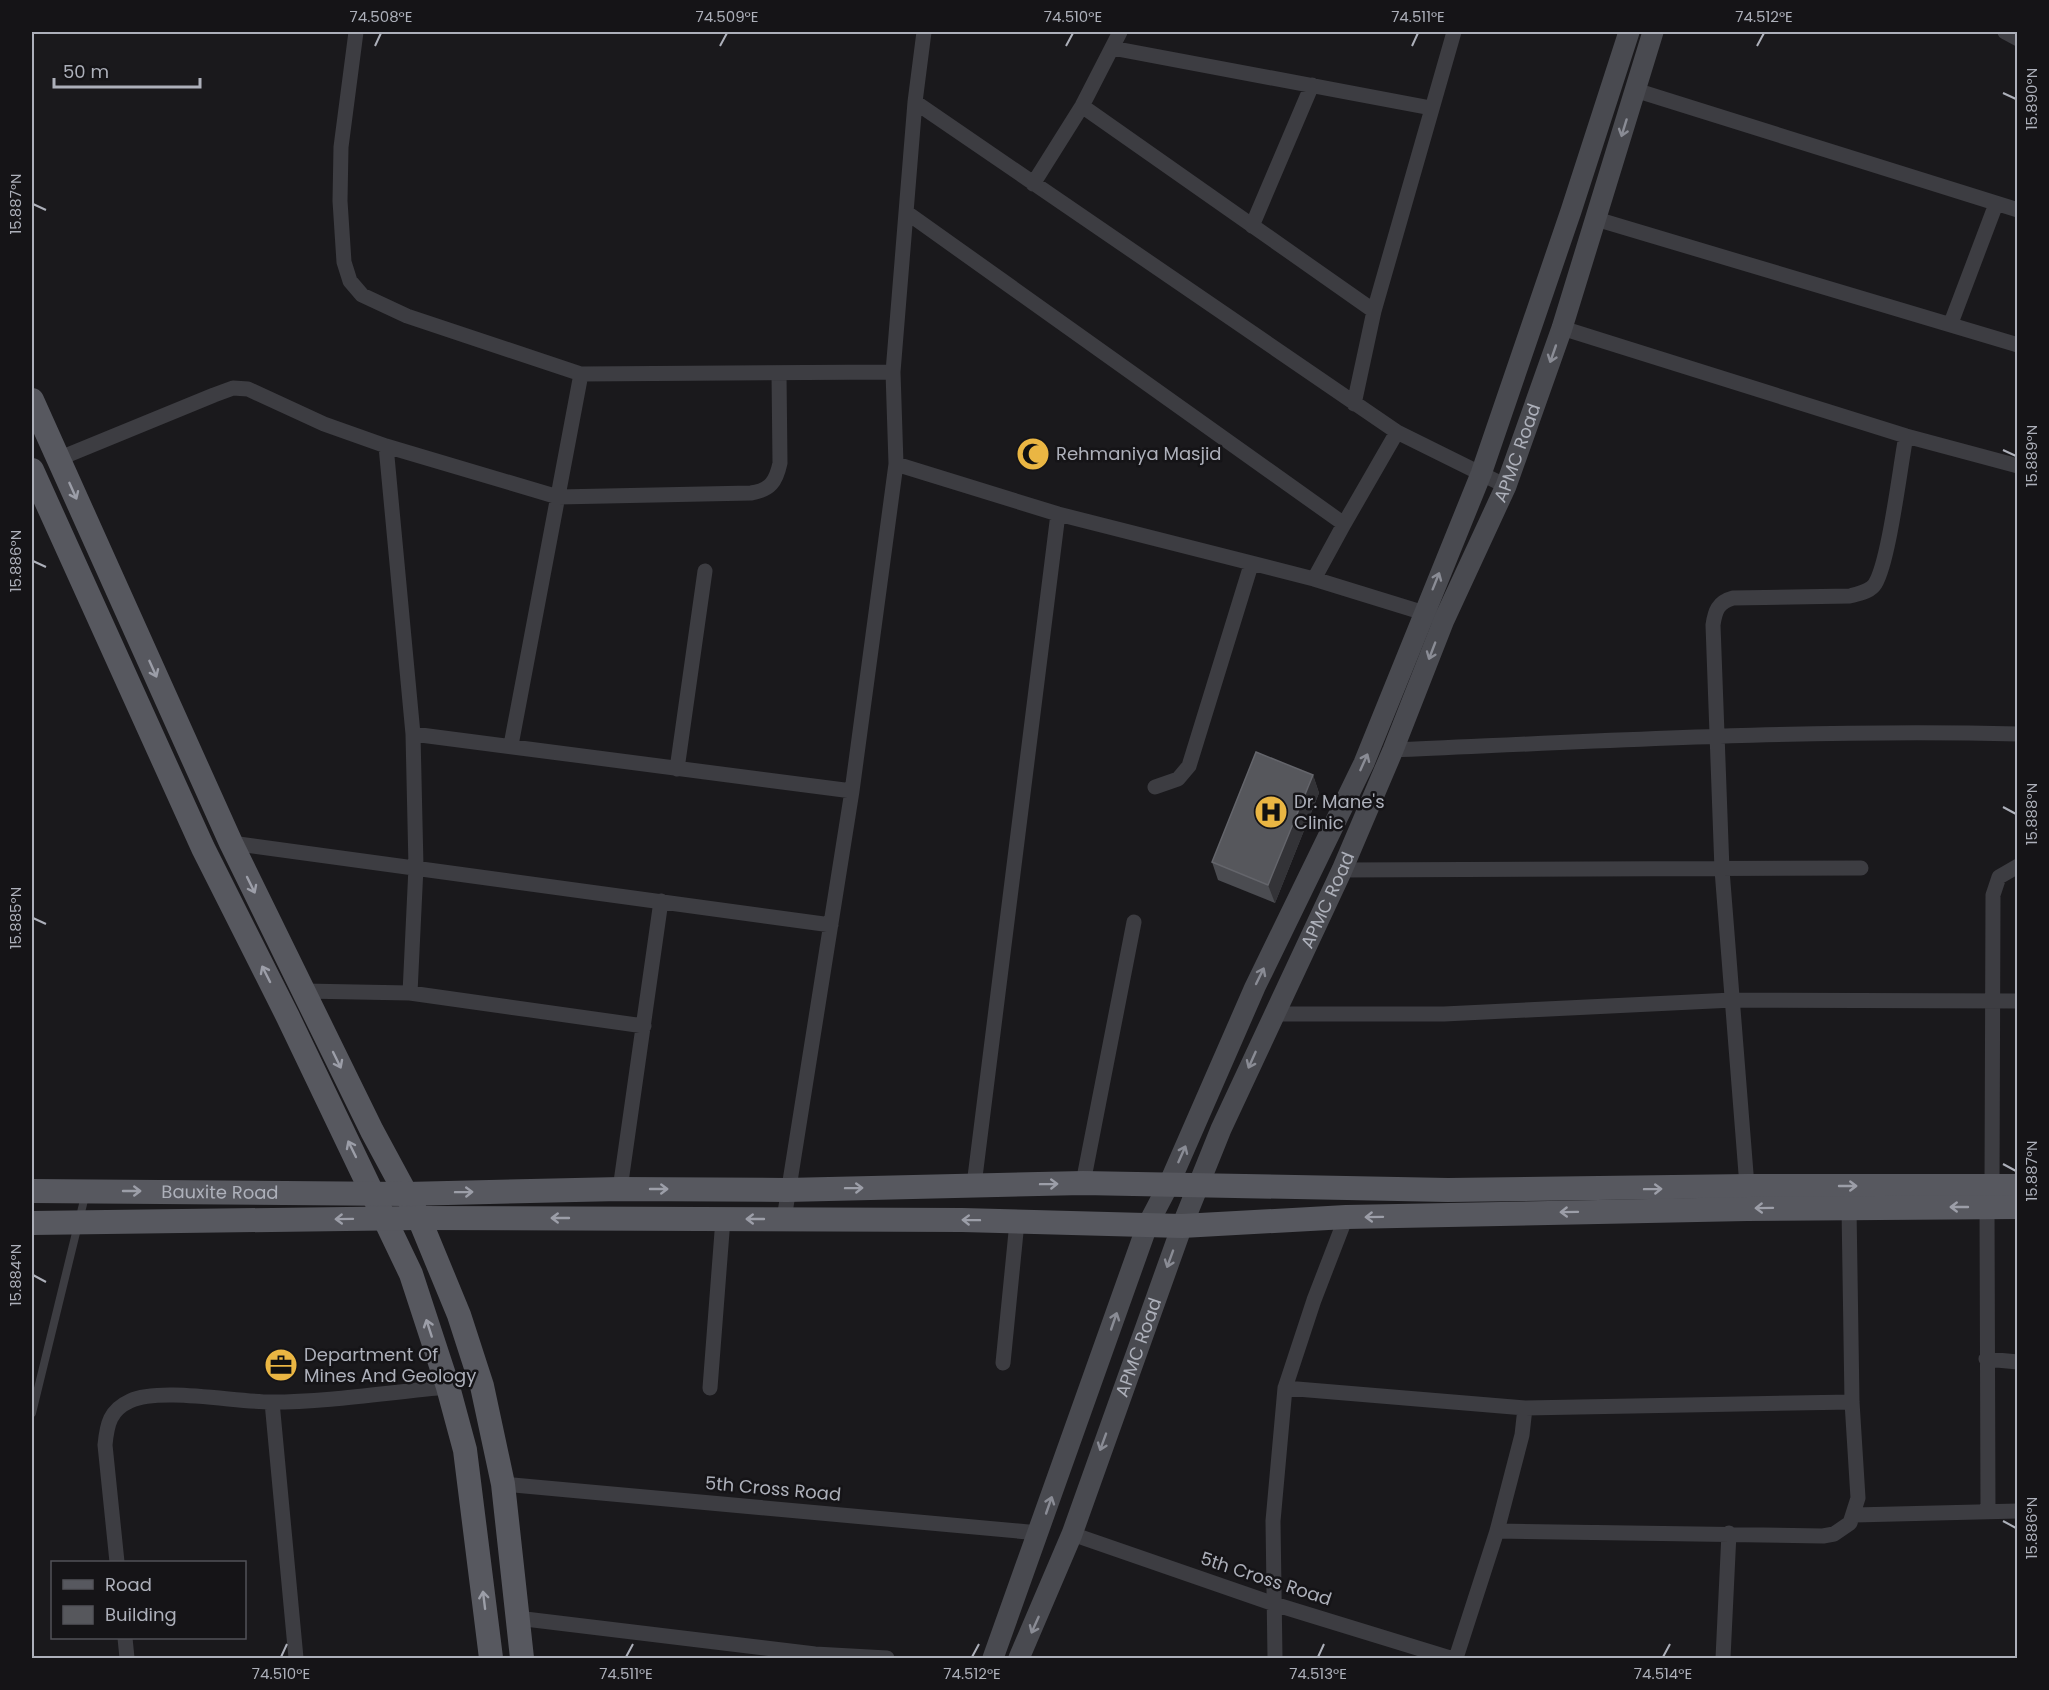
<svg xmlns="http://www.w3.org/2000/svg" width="2049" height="1690" viewBox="0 0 2049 1690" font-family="Poppins,sans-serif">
<rect width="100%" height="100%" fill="#1a191c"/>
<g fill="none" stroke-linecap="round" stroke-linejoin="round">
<path stroke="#3d3d42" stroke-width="8" d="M32 1413 85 1196"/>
<path stroke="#3d3d42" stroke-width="15" d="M356 32 341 147 340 201 344 262 350 281 362 295 407 316 581 374 893 372
M2005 32 2018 39
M1112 48 1431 108
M1635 90 2018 210
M915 102 1397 432 1506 486
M1082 106 1374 311
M1033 184 1082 106 1120 32
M906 212 1344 524 1314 579 1434 616
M1596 219 2018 345
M1252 226 1312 85
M1951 323 1996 204
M1562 328 1906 436 2018 466
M1354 404 1374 311 1454 32
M386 446 413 734 416 867 410 993
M58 459 214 395 233 388 248 389 324 424 386 446 558 497 751 493C770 490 776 482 780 463L779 374
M896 464 1058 514 1314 579
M1344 524 1397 432
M413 734 852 791
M511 745 581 374
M1393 750C1601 741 1809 729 2018 734
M677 769 705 571
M1155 787 1178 779 1189 766 1251 565
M231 843 831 925
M1342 870 1861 868
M304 991 410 993 644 1026
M1272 1014H1444L1733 1000 2018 1001
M1083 1183 1134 922
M974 1185 1058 514
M1747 1186 1722 870 1713 625C1715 611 1718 602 1733 598L1850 596C1859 593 1870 592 1875 584 1889 562 1900 467 1906 436
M620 1189 661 901
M1346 1217 1314 1300 1285 1388 1525 1408 1522 1435 1497 1531 1823 1536 1834 1534 1850 1523 1858 1498 1852 1402 1849 1208
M784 1219 852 791 896 464 893 372 915 102 924 32
M1986 1359 2018 1362
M1003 1363 1017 1222
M710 1388 723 1219
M272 1402 296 1658
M1525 1408 1852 1402
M503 1484 1039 1533
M1988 1512 1987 1206 1992 1186 1993 895 1999 877 2018 866
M1854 1515 2018 1511
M1072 1534 1274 1604 1450 1658
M117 1562 105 1445C107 1424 110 1410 130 1401 160 1387 235 1402 271 1402 329 1402 390 1392 448 1387
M517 1618 815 1654 887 1658
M125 1638 127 1658
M1275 1658 1273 1521 1285 1388
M1456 1658 1497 1531
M1723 1658 1729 1533"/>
<g stroke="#494a50" stroke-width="21">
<path d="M993 1658 1147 1226 1169 1184 1255 987 1364 763 1481 474 1571 211 1629 32"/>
<path id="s1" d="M1019 1658 1072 1534 1182 1226 1221 1129 1342 870 1393 750 1444 620 1506 486 1562 328 1653 32"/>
</g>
<g stroke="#57585f" stroke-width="24">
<path d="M32 400 231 843 372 1131 419 1218 459 1315 482 1386 503 1484 522 1658"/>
<path d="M32 470 203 848 288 1017 411 1274 448 1387 465 1450 491 1658"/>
<path id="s2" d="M32 1191 406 1194 620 1189 787 1190 1083 1183 1448 1190 1747 1186H2018"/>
<path d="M32 1223 419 1218 962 1220 1182 1226 1346 1217 1747 1209 2018 1207"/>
</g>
</g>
<path fill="#4b4c51" d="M1313 775 1319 793 1275 903 1218 880 1212 862Z"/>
<path fill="#333337" d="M1313 775 1319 793 1275 903 1268 885Z"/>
<path fill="#56575c" stroke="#64656b" stroke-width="1.5" d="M1256 752 1313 775 1268 885 1212 862Z"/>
<defs><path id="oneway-shaft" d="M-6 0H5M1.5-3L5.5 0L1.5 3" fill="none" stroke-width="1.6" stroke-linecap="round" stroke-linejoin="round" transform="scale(1.5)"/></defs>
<g stroke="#8a8c95">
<use href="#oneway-shaft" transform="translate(1624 128) rotate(107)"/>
<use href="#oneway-shaft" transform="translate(1553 354) rotate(109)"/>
<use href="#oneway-shaft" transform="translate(1436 581) rotate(-68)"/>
<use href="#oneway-shaft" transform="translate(1432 651) rotate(111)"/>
<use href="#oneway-shaft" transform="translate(1364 762) rotate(-66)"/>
<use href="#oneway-shaft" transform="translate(1260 976) rotate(-64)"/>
<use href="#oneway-shaft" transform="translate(1252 1060) rotate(114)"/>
<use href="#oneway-shaft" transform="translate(1182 1154) rotate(-66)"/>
<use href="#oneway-shaft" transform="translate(1170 1259) rotate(110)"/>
<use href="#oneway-shaft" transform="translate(1114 1321) rotate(-71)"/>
<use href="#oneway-shaft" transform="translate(1103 1442) rotate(110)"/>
<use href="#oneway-shaft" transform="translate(1049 1505) rotate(-71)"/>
<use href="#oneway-shaft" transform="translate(1035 1625) rotate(114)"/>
</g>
<g stroke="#9c9ea8">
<use href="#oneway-shaft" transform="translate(73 491) rotate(66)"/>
<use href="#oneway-shaft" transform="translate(153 669) rotate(66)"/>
<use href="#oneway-shaft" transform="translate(251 885) rotate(64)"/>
<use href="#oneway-shaft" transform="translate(266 974) rotate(-117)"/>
<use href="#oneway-shaft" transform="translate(337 1060) rotate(64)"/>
<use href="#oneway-shaft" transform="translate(352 1149) rotate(-116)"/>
<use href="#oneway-shaft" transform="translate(1049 1184) rotate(-1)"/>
<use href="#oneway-shaft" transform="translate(1848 1186)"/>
<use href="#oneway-shaft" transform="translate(854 1188) rotate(-1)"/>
<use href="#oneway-shaft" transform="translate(659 1189)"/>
<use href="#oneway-shaft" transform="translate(1653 1189) rotate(-1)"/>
<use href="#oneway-shaft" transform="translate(132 1191)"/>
<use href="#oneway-shaft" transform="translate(464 1192) rotate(-1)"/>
<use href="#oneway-shaft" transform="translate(1959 1207) rotate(180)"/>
<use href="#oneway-shaft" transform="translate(1764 1208) rotate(179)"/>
<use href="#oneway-shaft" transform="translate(1569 1212) rotate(179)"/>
<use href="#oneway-shaft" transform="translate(1374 1217) rotate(179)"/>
<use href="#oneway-shaft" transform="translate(560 1218) rotate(-180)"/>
<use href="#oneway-shaft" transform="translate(344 1219) rotate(179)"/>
<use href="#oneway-shaft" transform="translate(755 1219) rotate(-180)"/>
<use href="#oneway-shaft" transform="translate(971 1220) rotate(-179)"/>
<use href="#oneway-shaft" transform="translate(429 1328) rotate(-108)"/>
<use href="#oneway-shaft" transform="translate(484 1600) rotate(-97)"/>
</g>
<path fill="none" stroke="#adb0ba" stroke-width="2" d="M375 46 381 33M720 46 727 33M1066 46 1073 33M1412 46 1418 33M1757 46 1764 33M2003 93 2016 99M33 204 46 210M2003 450 2016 456M33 561 46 567M2003 807 2016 814M33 918 46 924M2003 1164 2016 1171M33 1275 46 1282M2003 1521 2016 1528M281 1657 287 1644M626 1657 633 1644M972 1657 979 1644M1318 1657 1324 1644M1663 1657 1670 1644"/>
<defs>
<g id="mosque-disc" transform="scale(1.725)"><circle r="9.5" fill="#eab643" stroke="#151417"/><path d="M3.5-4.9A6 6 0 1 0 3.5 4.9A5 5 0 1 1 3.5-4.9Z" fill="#111"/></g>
<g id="hospital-disc" transform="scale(1.725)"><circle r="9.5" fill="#eab643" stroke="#151417"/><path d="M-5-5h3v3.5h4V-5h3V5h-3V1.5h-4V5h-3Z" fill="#111"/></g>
<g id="office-disc" transform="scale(1.725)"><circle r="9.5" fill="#eab643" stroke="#151417"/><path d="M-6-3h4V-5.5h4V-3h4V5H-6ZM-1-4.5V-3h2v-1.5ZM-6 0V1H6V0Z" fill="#111"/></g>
</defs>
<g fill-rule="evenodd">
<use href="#mosque-disc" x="1033" y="454"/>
<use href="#hospital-disc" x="1271" y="812"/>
<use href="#office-disc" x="281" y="1365"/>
</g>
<g text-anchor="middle" stroke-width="5" stroke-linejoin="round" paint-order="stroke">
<g font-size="18" fill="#adb0ba" stroke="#151417">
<text dy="6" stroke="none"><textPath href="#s1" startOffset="1305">APMC Road</textPath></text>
<text dy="6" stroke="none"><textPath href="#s1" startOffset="819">APMC Road</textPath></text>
<text dy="6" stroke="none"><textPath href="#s2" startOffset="188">Bauxite Road</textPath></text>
<text dy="6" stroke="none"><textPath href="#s1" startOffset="333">APMC Road</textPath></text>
<text transform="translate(773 1489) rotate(5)" y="6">5th Cross Road</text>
<text transform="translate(1266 1579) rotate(18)" y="6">5th Cross Road</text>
</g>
<g font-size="18" fill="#adb0ba" stroke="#151417" text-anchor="start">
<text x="1056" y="460">Rehmaniya Masjid</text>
<text x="1294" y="808">Dr. Mane's<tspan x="1294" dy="21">Clinic</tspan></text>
<text x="304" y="1361">Department Of<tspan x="304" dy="21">Mines And Geology</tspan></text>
</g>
</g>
<rect width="2049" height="1690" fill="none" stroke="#151417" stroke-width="66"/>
<rect x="51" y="1561" width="195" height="78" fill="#151417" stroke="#525258" stroke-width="1.5"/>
<rect x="63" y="1580" width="30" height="9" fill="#57585f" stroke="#525258" stroke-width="1.5"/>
<text x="105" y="1591" font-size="18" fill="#adb0ba">Road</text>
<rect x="63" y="1606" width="30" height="18" fill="#56575c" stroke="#525258" stroke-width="1.5"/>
<text x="105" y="1621" font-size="18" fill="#adb0ba">Building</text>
<path d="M54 78v9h146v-9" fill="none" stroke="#adb0ba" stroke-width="3"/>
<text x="63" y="78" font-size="18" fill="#adb0ba" stroke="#151417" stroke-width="4.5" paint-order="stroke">50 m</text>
<rect x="33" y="33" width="1983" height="1624" fill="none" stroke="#adb0ba" stroke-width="2"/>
<g font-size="15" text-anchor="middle" fill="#adb0ba">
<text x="381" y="22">74.508°E</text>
<text x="727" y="22">74.509°E</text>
<text x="1073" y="22">74.510°E</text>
<text x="1418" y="22">74.511°E</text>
<text x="1764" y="22">74.512°E</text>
<text transform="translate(2032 99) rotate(-90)" y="5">15.890°N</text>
<text transform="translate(16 204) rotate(-90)" y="5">15.887°N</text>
<text transform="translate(2032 456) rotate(-90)" y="5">15.889°N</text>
<text transform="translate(16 561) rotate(-90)" y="5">15.886°N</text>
<text transform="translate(2032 814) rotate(-90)" y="5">15.888°N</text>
<text transform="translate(16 918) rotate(-90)" y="5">15.885°N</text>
<text transform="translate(2032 1171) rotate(-90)" y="5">15.887°N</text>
<text transform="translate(16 1275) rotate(-90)" y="5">15.884°N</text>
<text transform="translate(2032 1528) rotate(-90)" y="5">15.886°N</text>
<text x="281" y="1679">74.510°E</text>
<text x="626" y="1679">74.511°E</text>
<text x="972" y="1679">74.512°E</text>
<text x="1318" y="1679">74.513°E</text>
<text x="1663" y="1679">74.514°E</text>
</g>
</svg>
